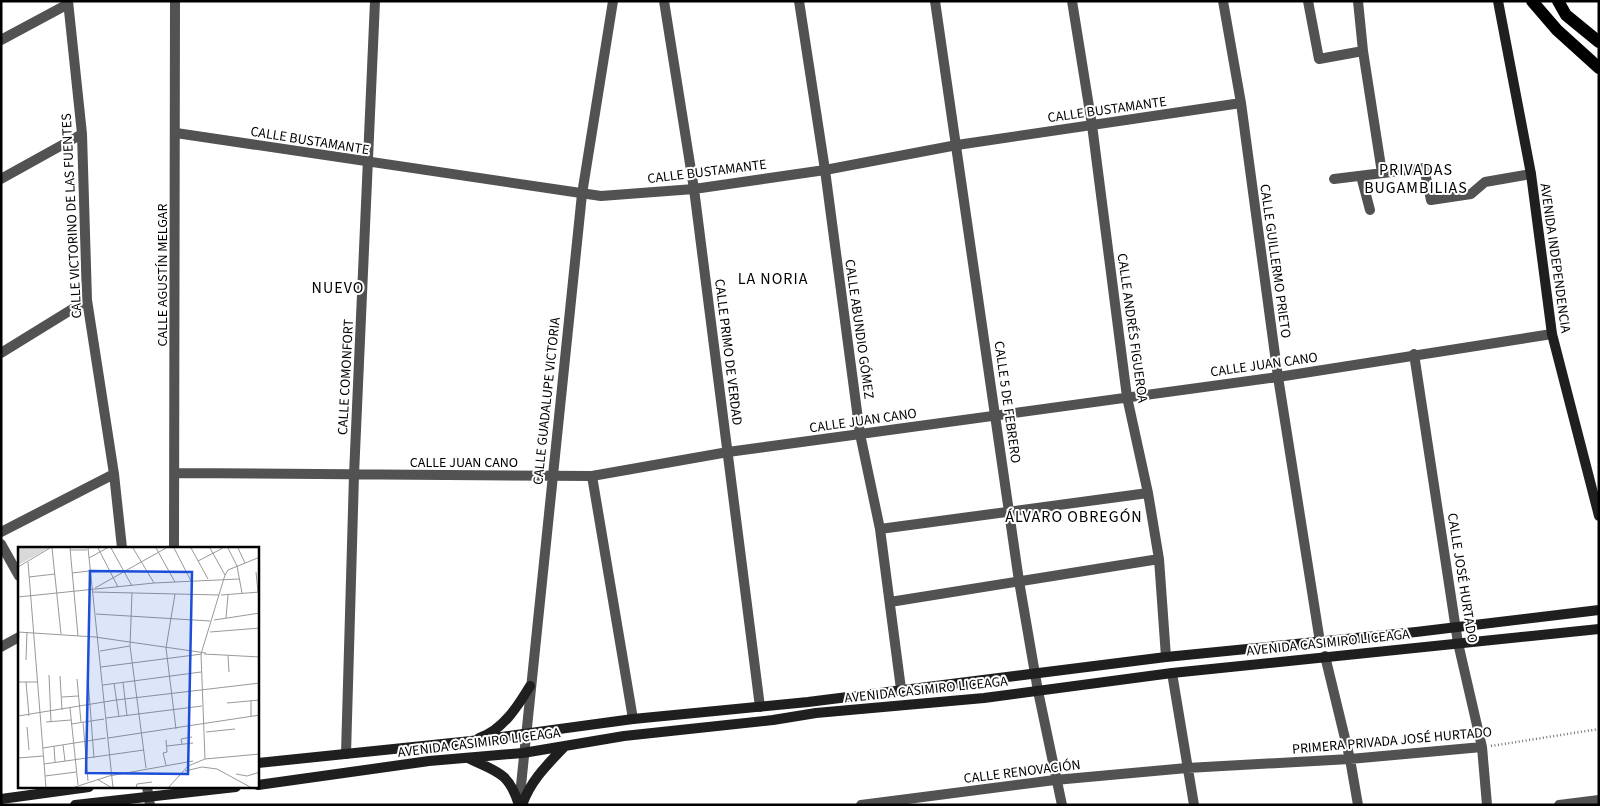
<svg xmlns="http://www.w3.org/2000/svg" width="1600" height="806" viewBox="0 0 1600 806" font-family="'Source Sans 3',sans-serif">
<rect width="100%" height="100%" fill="#fff"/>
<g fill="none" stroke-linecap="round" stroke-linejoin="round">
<path stroke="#747474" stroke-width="2.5" stroke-dasharray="1 2.5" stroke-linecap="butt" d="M1491 746 1599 729"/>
<path stroke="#525252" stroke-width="10" d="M68 1 82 134 87 300 114 474 122 548
M664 1 694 189 760 707
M799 1 825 170 860 434 880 529 901 689
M1072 1 1092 125 1127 397 1148 493 1159 559 1166 657
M1223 1 1241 103 1278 377 1320 642
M1308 1 1319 59 1363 51
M1358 1 1363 51 1382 173
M1 40 68 4
M176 133 601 196 694 189 825 170 957 145 1241 103
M1361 176 1370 210
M1 179 82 134
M1334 179 1424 168 1431 200 1471 194 1485 182 1531 174
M1 353 87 300
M1414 354 1458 643 1482 747 1487 805
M175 473 592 476 728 452 1278 377 1552 334
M592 476 633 719
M880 529 1148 493
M1 532 114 474
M1 544 19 576
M174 548 175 1
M890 602 1159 559
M1 647 19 637
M1325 656 1350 759 1358 805
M1172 673 1194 805
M346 754 354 475 375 1
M147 787 150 805
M861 805 1055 780 1187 768 1350 759 1482 747
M1559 805 1599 800"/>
<path stroke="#525252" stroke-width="10" d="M935 1 1019 581 1038 691 1062 805
M519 805 582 194 613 1"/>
<path stroke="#1f1f1f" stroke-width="10" d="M1498 1 1531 174 1552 334 1599 516
M479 738C502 731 518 706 530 686
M470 759C498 772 509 773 519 805
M258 763 471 741 633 719 808 702 1166 657 1416 632 1599 610
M258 785 429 761 523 753 624 736 773 720 816 713 984 698 1172 673 1599 629
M1 799 89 787
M75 805 236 787
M522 805C531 780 547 765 565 746"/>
<path stroke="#000" stroke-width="12" d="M1532 1 1557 30 1599 68
M1558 1 1566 15 1599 42"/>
</g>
<g text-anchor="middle" stroke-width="4" stroke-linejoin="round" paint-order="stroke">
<g font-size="14" fill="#000" stroke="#fff">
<text transform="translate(1107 109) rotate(-8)" y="5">CALLE BUSTAMANTE</text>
<text transform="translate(310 140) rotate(9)" y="5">CALLE BUSTAMANTE</text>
<text transform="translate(707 171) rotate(-7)" y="5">CALLE BUSTAMANTE</text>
<text transform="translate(71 216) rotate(-93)" y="5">CALLE VICTORINO DE LAS FUENTES</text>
<text transform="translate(1556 258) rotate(82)" y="5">AVENIDA INDEPENDENCIA</text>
<text transform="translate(1276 261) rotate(82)" y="5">CALLE GUILLERMO PRIETO</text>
<text transform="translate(162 275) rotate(-90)" y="5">CALLE AGUSTÍN MELGAR</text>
<text transform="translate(1133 328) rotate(82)" y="5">CALLE ANDRÉS FIGUEROA</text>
<text transform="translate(860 329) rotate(82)" y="5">CALLE ABUNDIO GÓMEZ</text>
<text transform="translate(729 352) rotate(83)" y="5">CALLE PRIMO DE VERDAD</text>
<text transform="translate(1264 364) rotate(-8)" y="5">CALLE JUAN CANO</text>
<text transform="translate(345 377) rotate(-87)" y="5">CALLE COMONFORT</text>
<text transform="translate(546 401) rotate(-84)" y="5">CALLE GUADALUPE VICTORIA</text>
<text transform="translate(1008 402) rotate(82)" y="5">CALLE 5 DE FEBRERO</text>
<text transform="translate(863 420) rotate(-8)" y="5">CALLE JUAN CANO</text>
<text x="464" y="467">CALLE JUAN CANO</text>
<text transform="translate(1463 578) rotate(81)" y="5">CALLE JOSÉ HURTADO</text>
<text transform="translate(1328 642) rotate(-6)" y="5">AVENIDA CASIMIRO LICEAGA</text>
<text transform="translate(926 689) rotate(-6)" y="5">AVENIDA CASIMIRO LICEAGA</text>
<text transform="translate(1392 740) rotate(-5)" y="5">PRIMERA PRIVADA JOSÉ HURTADO</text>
<text transform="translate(479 742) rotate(-7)" y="5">AVENIDA CASIMIRO LICEAGA</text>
<text transform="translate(1022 771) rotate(-7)" y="5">CALLE RENOVACIÓN</text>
</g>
<g font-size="16" letter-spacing="1" fill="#000" stroke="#fff">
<text x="1416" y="175">PRIVADAS<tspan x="1416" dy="18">BUGAMBILIAS</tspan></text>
<text x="773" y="284">LA NORIA</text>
<text x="338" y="293">NUEVO</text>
<text x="1074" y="522">ÁLVARO OBREGÓN</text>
</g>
</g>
<g transform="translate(18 547)">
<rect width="241" height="241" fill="#fff"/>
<path d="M0 1H31L0 18Z" fill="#d9d9d9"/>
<path fill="none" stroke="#999" stroke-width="1" d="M34 1 43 87M52 1 60 89M70 1 95 241M80 1 100 40M93 1 114 39M115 1 136 36M138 1 157 35M156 1 173 34M173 1 190 32M192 1 207 28M210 1 219 19 224 46M220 1 227 16M52 3H69M71 11 89 1M180 14 205 1M10 15 28 241M0 20 32 1M238 25 240 45M54 26 71 24M11 30 37 27M77 41 148 1M75 45 201 48M114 46 112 99 128 221M157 47 148 101 158 182M203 48 242 45M0 50 136 36 221 32M78 67 192 74M208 71 210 48M196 73 242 66M0 85 77 90 188 106M192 85 242 81M82 104 112 99M0 107 1 85M186 107 242 110M210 109 211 125M8 113 9 85M83 120 184 107M31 128 33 175M42 129 44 163M59 132 63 175M70 132 76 211M0 135H19M8 135 11 169M105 135 109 169M96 136 101 170M85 138 183 125M44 150 60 149M209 156 242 153M52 161 60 238M0 169 98 153 242 136M233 170V153M88 171 184 159M28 175 53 173M65 175 70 234M53 177 86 172M9 180 11 203M188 185 217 182M90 191 242 168M148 193 149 205 145 206 148 218M164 197 163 192 174 190M45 198 47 214M36 199 37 215M149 199 175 196M25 201 88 191M0 211 25 209M187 212 242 207M26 217 126 203M167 224 184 220 199 222 234 241M218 227 229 229 242 225M27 229 58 225M91 229 175 214M79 232 94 241M54 241 91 229M118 241 119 237 134 235M150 241 170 219 187 212 183 107 207 28 210 23 242 10"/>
<path fill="#1d4ed8" fill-opacity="0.15" stroke="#1d4ed8" stroke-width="2.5" d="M72 24 174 25 170 227 68 226Z"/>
<rect width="241" height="241" fill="none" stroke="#000" stroke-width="2.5"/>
</g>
<rect width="1600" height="806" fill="none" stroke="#000000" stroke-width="5"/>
</svg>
